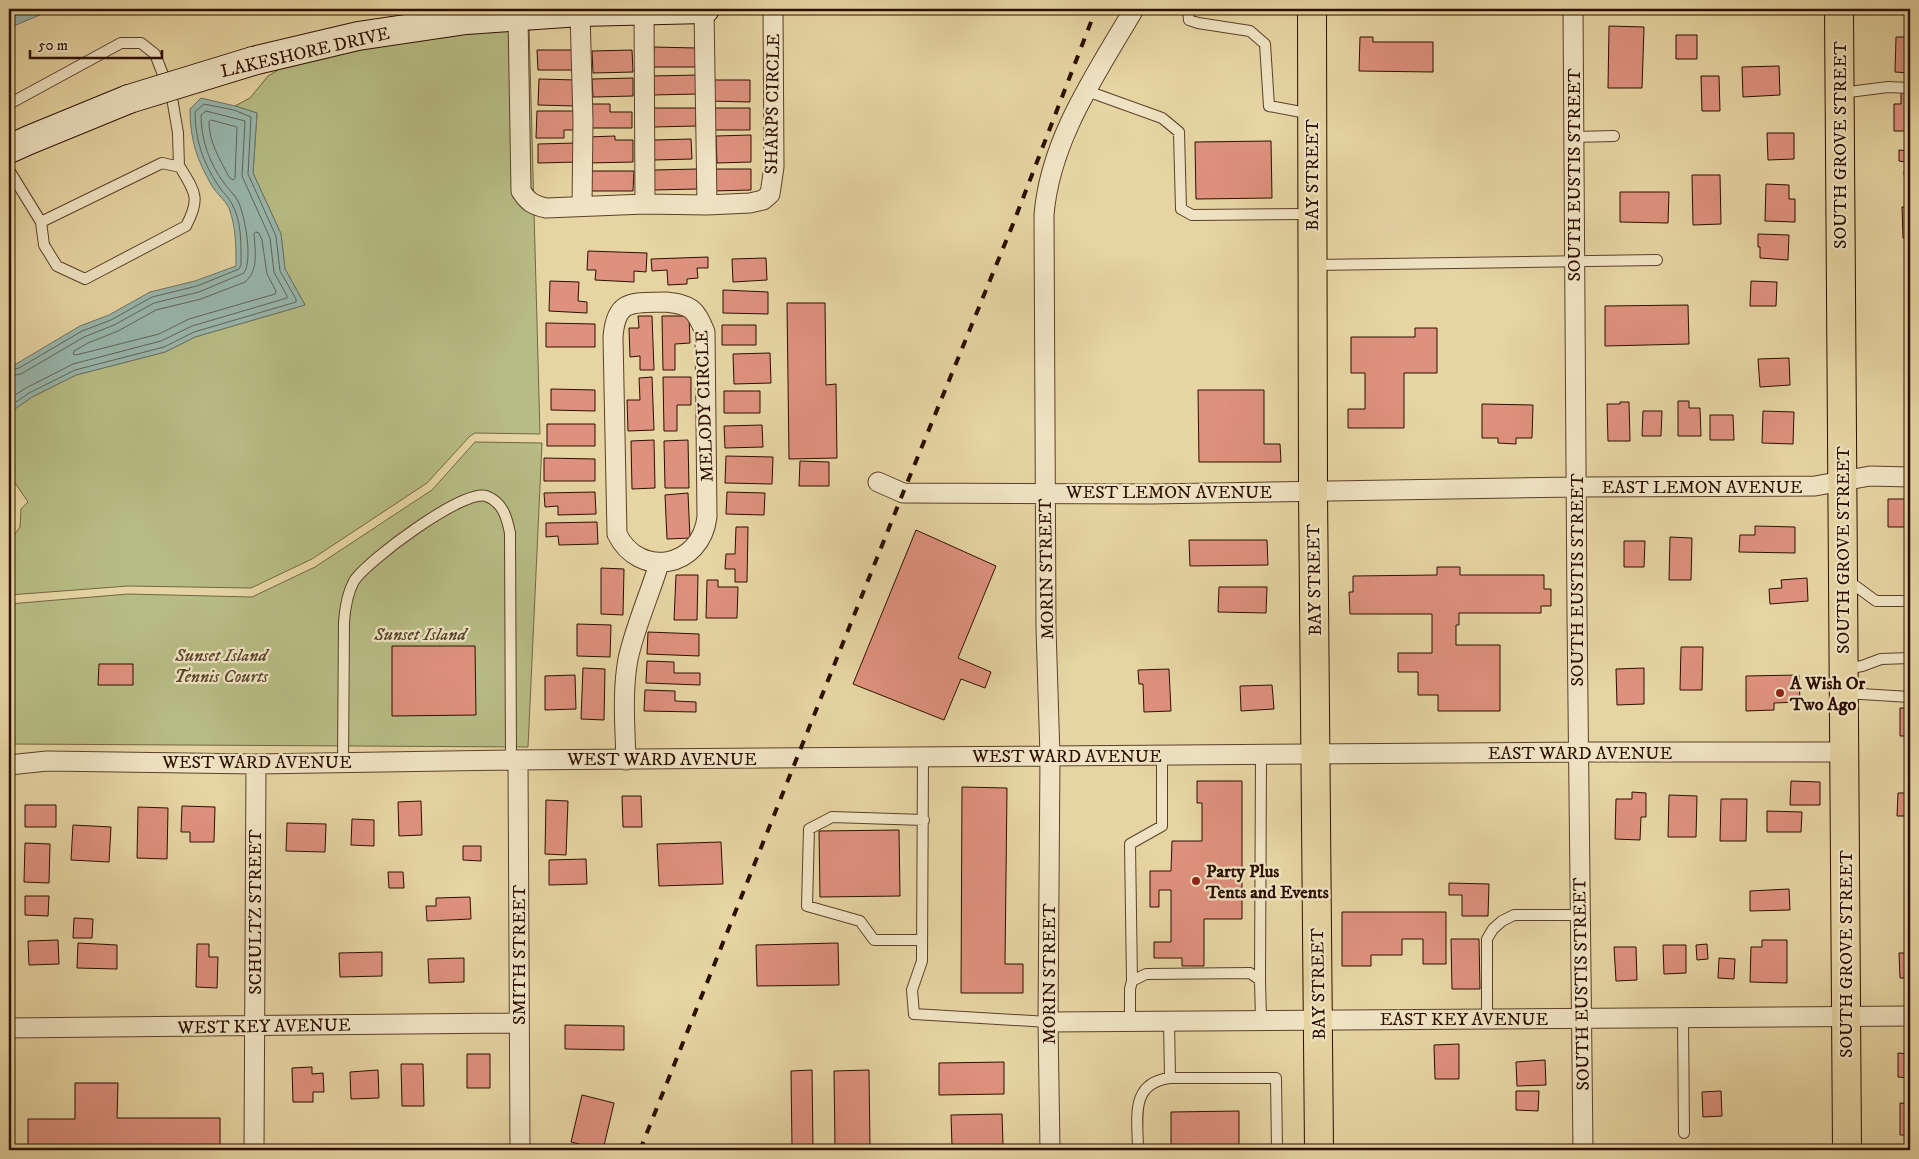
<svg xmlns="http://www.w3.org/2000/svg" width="1919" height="1159" viewBox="0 0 1919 1159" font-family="'IM FELL DW Pica',serif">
<rect width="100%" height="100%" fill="#e6d4a3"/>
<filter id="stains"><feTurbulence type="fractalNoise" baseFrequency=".004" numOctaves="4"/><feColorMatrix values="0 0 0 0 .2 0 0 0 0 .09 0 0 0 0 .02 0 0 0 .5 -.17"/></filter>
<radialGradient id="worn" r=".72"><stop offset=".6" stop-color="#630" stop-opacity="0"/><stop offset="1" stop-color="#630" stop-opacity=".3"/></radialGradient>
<path fill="#b7bc84" stroke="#726642" d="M529 25 540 434 475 433 470 436 427 483 312 559 251 588 128 586 9 595V542L20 527 21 509 28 502 13 480 9 478V413L32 397 76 375 165 352 195 337 305 305 285 269 281 234 253 173 257 113 235 106 250 98 268 76 290 63 359 46Z
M475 442 542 443 528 747 9 744V604L128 594 252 597 315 567 432 490Z
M9 490 13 493 14 521 9 528Z"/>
<path fill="#98b7ad" stroke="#6d7468" d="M9 9H54L9 28Z
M201 98 235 106 257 113 253 173 281 234 285 269 305 305 195 337 165 352 76 375 32 397 9 413V366L16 364 80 326 109 315 150 292 195 281 236 266C236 246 236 227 229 208 225 200 217 194 212 186 197 160 190 140 190 109Z"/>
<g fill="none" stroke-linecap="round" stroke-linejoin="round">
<path stroke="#626356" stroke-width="1" d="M211 120 237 127 235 178 233 180 229 177C220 159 209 143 209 122Z
M256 232 259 233 262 240 267 274 276 291 275 294 189 319 159 334 76 355 73 354 74 351 88 343 118 331 156 310 201 299 245 282C259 271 255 250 254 234Z
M9 370 19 368 82 331 111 320 152 297 197 286 239 269 241 265C241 245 242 222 232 204 229 197 222 192 218 185 203 163 195 139 195 112L204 104 234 110 251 117 248 174 276 236 280 271 296 299V302L194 332 164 347 75 370 29 393 9 407
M9 376 21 374 84 337 114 325 154 303 199 292 244 273C253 259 245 216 238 201 235 195 228 189 224 183 209 163 201 139 201 115L206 111 245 121 242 176 270 238 274 272 287 296V298L192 326 161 341 73 364 26 388 9 399"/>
</g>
<path fill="#de917e" stroke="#2d0f00" d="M1609 26 1644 27 1642 88H1608Z
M1676 35H1697V59H1676Z
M1360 37H1373V42H1433V72L1359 71Z
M1896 37H1910V73L1895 72Z
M654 47 696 48V67H653Z
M537 50H576V70H538Z
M632 50 633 72 593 73 592 51Z
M1779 66 1780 95 1743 97 1742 67Z
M697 75V94L652 95V76Z
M1701 76H1719L1720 111H1702Z
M633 78V96L593 97 592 79Z
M539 79 576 80V106L538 105Z
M710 80H750V102L709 101Z
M1901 90H1910V131H1894V104H1901Z
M592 104H610V112H632V128H592Z
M653 108H696V126L653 127Z
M709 108H750V130H709Z
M537 111H576V130H564V138H536Z
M1767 133H1794V159L1768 160Z
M751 135V162L717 163 716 136Z
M615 136V140H633V162L588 163 587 137Z
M691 139 692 159 654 160V140Z
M1271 141 1272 198 1196 199 1195 142Z
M577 143 578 162 538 163V144Z
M1899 150 1910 151V175H1904L1905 162 1899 161Z
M697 169V189L654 190V170Z
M712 169H751V190L712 191Z
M590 171H634L633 191H590Z
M1692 175H1720L1721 224 1693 225Z
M1766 184 1789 185V199H1795V222L1765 221Z
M1620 192H1669L1668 223 1620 222Z
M1902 207H1910V238H1903Z
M1758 234 1789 235 1788 260 1760 258V247H1758Z
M588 251 647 253 646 272 634 271V282L595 280 596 270H587Z
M708 257V268H697L698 278 687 279V284L668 285 667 270 652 271 651 259Z
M766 258 767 280 733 282 732 259Z
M1905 274H1910V302L1905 301Z
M550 281 579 282 578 301 587 302V313L549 311Z
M1751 281 1777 282 1776 306H1750Z
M723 290 768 292V314L723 313Z
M787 303H825L826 385 836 384 837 458 789 459Z
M1688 305 1689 344 1605 346V306Z
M638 316H652L654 370H640V356L630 357 629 328H639Z
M662 316H689L690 343 675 344V370H663Z
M546 323 595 324V347H546Z
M722 325H756V345H722Z
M1415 328H1437V373H1404V428H1348V409H1365V373H1351V337H1415Z
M770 353 771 383 734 384 733 354Z
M1789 358 1790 385 1760 387 1758 359Z
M652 377 654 430 628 431 627 400H640L639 378Z
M663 377H691V405H677V431H664Z
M551 389 595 390V411L551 410Z
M1198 390H1264V444H1280L1281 462H1199Z
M724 391H760V413H724Z
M1909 397H1910V433H1909Z
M1678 401H1689V408H1700L1701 436H1678Z
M1620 402H1629L1630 441H1608L1607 404H1620Z
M1482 404 1533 405 1532 438H1516V444L1498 443V438H1482Z
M1643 411H1662L1661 436H1642Z
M1763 411 1794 412 1793 444 1762 443Z
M1710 415H1733L1734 440H1710Z
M547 424H595V446H547Z
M762 425 763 447 725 448 724 426Z
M654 440 655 488 632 489 631 441Z
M688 440 689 488H665L664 441Z
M726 456 773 457 772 484 725 483Z
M544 458 595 459V481H544Z
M800 461 829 462V486H799Z
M595 492 596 514 558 515V506L545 507 544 493Z
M727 492 765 493 764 515 726 514Z
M688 493 690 538 667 539 665 495Z
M1888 499H1910V527H1888Z
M597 522 598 544 559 545 558 536 546 537V523Z
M1755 526 1795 527V553L1739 552 1740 535H1755Z
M736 527H748L747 582H735V569H725L726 554H735Z
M916 530 996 566 958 658 991 672 985 688 961 679 944 720 853 684Z
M1670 537 1692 538 1691 580H1669Z
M1189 540H1267L1268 565 1190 566Z
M1624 541H1645L1644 567H1624Z
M1437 567H1460V575H1544V589H1551V606H1541V613H1459V625H1456V645H1500V711H1438V695H1418V672H1398V653H1432V614H1350L1349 592H1353V576L1437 575Z
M601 568 624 569 623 615 601 614Z
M676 575H698L697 620H674Z
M1807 578 1808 601 1770 604 1769 589 1782 588 1781 580Z
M707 580H718V587H738L737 618H706Z
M1219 587H1267L1266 613 1218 612Z
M577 624 611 625 610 657 577 656Z
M648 632 699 634V656L647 654Z
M392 646H475L476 715 392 716Z
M1681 647H1703L1702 690H1680Z
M647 661 674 662V673H700V685L646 683Z
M99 664H133V685H98Z
M583 668 605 669 604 720 581 719Z
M1644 668V704L1617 705 1616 669Z
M1169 669 1171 711 1144 712 1143 684H1139L1138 670Z
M575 675 576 709 545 710V676Z
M1799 675 1800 702 1774 703V710L1746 711V676Z
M1272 685 1274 709 1241 711 1240 686Z
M645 690 675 691V701L696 702V712L644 711Z
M1900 708H1910V736H1900Z
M1197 781H1242V919H1204V966H1182V958H1154V942H1171V890H1159V907H1150V871H1171L1172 841H1202V803H1197Z
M1791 781 1820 782V805H1790Z
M962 787 1007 788 1005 964H1023V993H961Z
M1632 792 1646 793V817H1641L1640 840 1615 839 1616 799H1632Z
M1898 793H1910V816H1897Z
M1669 795 1697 796 1696 837H1668Z
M622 796H641L642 827H623Z
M1721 799H1747L1746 841H1720Z
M546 800 568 801 566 855 545 854Z
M421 801 422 835 399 836 398 802Z
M25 805H56V827H25Z
M182 806 215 807 214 842H190V832H181Z
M138 807 168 808 167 859 137 858Z
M1767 811 1802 812 1801 832H1767Z
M352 819 374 820V846L351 845Z
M287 823 326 824 325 852 286 851Z
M73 825 111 827 109 862 71 860Z
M899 830 900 896 820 897 819 831Z
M721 842 723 884 659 886 657 844Z
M25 843 50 844 49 883 24 882Z
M463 846H481V861L463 860Z
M586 859 587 884 549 885V860Z
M388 872H403L404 888H389Z
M1449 883 1489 884 1488 916H1462V895H1449Z
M1789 889 1790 910 1750 911V891Z
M25 896H49L48 916 25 915Z
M470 897 471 919 427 921 426 906H436V898Z
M1342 912H1446V964H1423V939H1402V955H1371V966H1342Z
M74 918 93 919 92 938H73Z
M1451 939H1479L1480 989H1452Z
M58 940 59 964 29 965 28 941Z
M1762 940H1787V983L1750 982 1751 947H1762Z
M78 943 117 945V969L77 968Z
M838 943 839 985 757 986 756 945Z
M197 944H209V957H218L217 988 196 987Z
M1707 944 1708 959 1697 960 1696 945Z
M1663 945H1686V973L1664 974Z
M1614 947H1636L1637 980 1616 981Z
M382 952V976L340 977 339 953Z
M1899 953H1910V978H1900Z
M464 958V982L429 983 428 959Z
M1719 958 1735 959 1734 979 1718 978Z
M565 1025 624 1026V1050L565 1049Z
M1459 1044V1079H1435L1434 1045Z
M1898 1053 1910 1054V1078L1898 1077Z
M467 1054H490V1088H467Z
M1545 1060 1546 1085 1517 1086 1516 1062Z
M1004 1062V1094L939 1095V1063Z
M401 1064H423L424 1106H402Z
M312 1067V1074L323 1073 324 1092H313V1102H293L292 1068Z
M378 1070 379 1098 351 1099 350 1072Z
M812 1070 813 1148H792L791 1071Z
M869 1070 870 1148H835L834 1071Z
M75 1083H118L117 1118H220V1150H28V1119H75Z
M1516 1091H1539L1538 1111 1516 1110Z
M1721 1091 1722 1116 1703 1117 1702 1092Z
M582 1095 614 1103 603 1150 571 1142Z
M1900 1103 1910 1104V1135H1900Z
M1239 1111V1150H1171V1112Z
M1002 1114 1003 1145 952 1146 951 1115Z"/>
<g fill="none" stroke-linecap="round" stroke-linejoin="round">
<g stroke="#5b4029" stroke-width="12">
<path id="lane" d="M417 9 422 25
M1188 9 1189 20 1198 23 1250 31 1265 44 1269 106 1312 114
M1087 91 1162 118 1179 132 1181 209 1192 215 1311 214
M1841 93 1888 87 1910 88
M9 104 121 43H141L155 54 172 98 178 133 179 167
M1574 137 1614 136
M9 170 41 222 44 245 57 266 85 279 186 226C201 198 195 192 180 167L162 163 41 222
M1314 265 1657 260
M1846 579 1876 601H1910
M1845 669 1862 666 1881 659 1910 658
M1845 693 1910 697
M923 757 922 961 912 990 914 1014 1048 1022
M343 762 344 622C345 607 347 594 354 581 368 560 463 489 486 496 503 502 507 518 510 533L511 760
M922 940H874L860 921 807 906 809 829 832 817 924 820
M1260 980 1261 755
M1132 981 1130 844 1162 826V756
M1683 1018 1684 1133
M1487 1019V939L1493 929 1502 921 1514 915H1580
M1169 1021 1170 1078H1276L1277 1150
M1130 1022V989L1132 981 1146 974 1250 973 1260 980 1261 1020
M1138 1150C1138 1119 1129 1083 1170 1078"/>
</g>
<g stroke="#5b4029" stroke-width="21">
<path id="street" d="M704 9 707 205
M1573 9 1577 615 1583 1150
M644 11 645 204
M580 12 583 121 582 205
M518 16 521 191C528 202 533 205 546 208L645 204 707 205 750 203 763 200 770 194 774 167 773 9
M666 302C691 305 695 308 705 332L707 517C701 568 639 579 617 534L613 337C616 298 633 303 666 302Z
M878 482 903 493 1151 494 1577 487 1815 486 1870 476 1910 477
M518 760 520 1150
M626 760C625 727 622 692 628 659 635 627 649 596 659 564
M9 765 47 761 256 764 511 760 1579 752H1844
M1048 1022 1910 1016
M9 1028 519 1023
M254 1150 256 764
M1050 1150 1048 1022 1050 756 1046 628 1044 215C1050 139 1097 73 1134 9"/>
</g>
<g stroke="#2d0f00" stroke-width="30">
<path id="secondary" d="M253 61 358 36 466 20 580 12 705 9
M9 149 29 140 129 99"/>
</g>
<g stroke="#2d0f00" stroke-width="30">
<path id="primary" d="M1312 9 1313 491 1319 1150
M1839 9 1847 1150"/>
</g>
<use href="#lane" stroke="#efe3c3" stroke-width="10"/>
<use href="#street" stroke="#efe3c3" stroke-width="19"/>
<use href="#secondary" stroke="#efe3c3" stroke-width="28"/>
<use href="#primary" stroke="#e6d4a3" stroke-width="28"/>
<path stroke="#2d0f00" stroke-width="4" stroke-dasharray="9 9" stroke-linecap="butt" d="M640 1150 903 493 1013 224 1096 9"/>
<g stroke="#2d0f00" stroke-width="30" stroke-linecap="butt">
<path id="secondary-bridge" d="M129 99 253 61"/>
</g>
<use href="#secondary-bridge" stroke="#efe3c3" stroke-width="28"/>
</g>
<g fill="#8f2418" stroke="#efe3c3" stroke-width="2">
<circle cx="1780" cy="693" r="5"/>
<circle cx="1196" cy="881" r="5"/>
</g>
<g text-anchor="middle" stroke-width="4.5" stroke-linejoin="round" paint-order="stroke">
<g font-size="18" fill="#2d0f00" stroke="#efe3c3">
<text transform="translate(305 52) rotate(-13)" y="6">LAKESHORE DRIVE</text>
<text transform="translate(772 104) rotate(-89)" y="6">SHARPS CIRCLE</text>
<text transform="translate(1840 145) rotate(-90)" y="6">SOUTH GROVE STREET</text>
<text transform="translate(1312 175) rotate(-90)" y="6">BAY STREET</text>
<text transform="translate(1574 175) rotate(-90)" y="6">SOUTH EUSTIS STREET</text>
<text transform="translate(704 406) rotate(-92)" y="6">MELODY CIRCLE</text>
<text x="1702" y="493">EAST LEMON AVENUE</text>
<text x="1169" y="498">WEST LEMON AVENUE</text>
<text transform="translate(1843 550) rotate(-90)" y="6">SOUTH GROVE STREET</text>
<text transform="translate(1046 569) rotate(-91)" y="6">MORIN STREET</text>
<text transform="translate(1314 580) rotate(-91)" y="6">BAY STREET</text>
<text transform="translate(1577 580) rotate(-90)" y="6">SOUTH EUSTIS STREET</text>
<text x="1580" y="759">EAST WARD AVENUE</text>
<text x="1067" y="762">WEST WARD AVENUE</text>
<text x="662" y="765">WEST WARD AVENUE</text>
<text x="257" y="768">WEST WARD AVENUE</text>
<text transform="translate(255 912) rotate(-90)" y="6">SCHULTZ STREET</text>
<text transform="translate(1846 954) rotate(-90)" y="6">SOUTH GROVE STREET</text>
<text transform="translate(519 955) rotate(-90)" y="6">SMITH STREET</text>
<text transform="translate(1049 974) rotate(-90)" y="6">MORIN STREET</text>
<text transform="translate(1318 984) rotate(-91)" y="6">BAY STREET</text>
<text transform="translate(1581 984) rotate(-91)" y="6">SOUTH EUSTIS STREET</text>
<text x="1464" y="1025">EAST KEY AVENUE</text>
<text transform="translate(264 1026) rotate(-1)" y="6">WEST KEY AVENUE</text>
</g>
<g font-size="18" font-style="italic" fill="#564328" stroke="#efe3c3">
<text x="420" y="640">Sunset Island</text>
<text x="221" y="661">Sunset Island<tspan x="221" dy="21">Tennis Courts</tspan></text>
</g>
<g font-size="18" font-weight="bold" fill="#2d0f00" stroke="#efe3c3" text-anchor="start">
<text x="1790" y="689">A Wish Or<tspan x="1790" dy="21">Two Ago</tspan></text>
<text x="1206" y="877">Party Plus<tspan x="1206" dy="21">Tents and Events</tspan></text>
</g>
</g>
<rect width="1919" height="1159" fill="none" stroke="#e6d4a3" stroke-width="30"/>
<rect x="10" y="10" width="1899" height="1139" fill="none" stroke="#2d0f00" stroke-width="2.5"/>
<rect x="15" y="15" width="1889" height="1129" fill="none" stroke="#2d0f00"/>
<path d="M30 50v8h132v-8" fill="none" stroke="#2d0f00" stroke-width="2.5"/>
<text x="38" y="50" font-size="15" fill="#2d0f00" stroke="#efe3c3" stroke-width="4" paint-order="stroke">50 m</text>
<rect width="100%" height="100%" filter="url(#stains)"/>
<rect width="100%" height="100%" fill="url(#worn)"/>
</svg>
